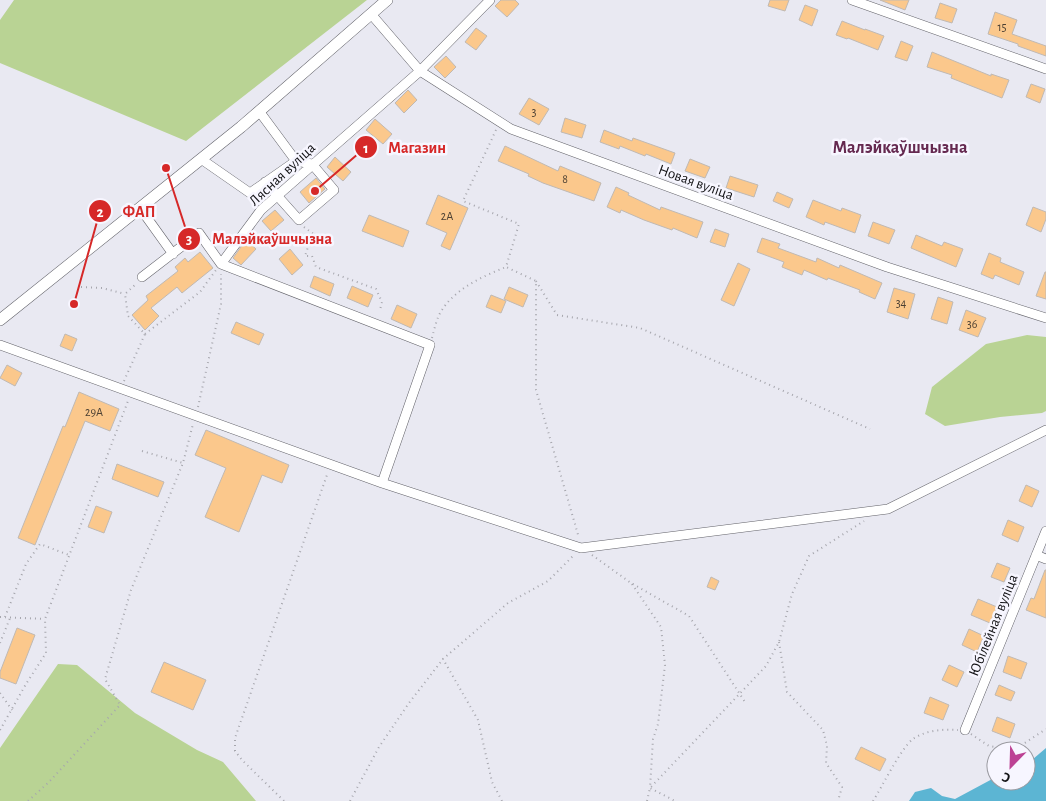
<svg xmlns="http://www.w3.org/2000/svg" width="1046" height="801" viewBox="0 0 1046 801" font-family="'Alegreya Sans',sans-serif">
<rect width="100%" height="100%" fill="#e9e9f2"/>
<path fill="#b9d394" d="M14 0H367L186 141 0 63V20Z
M1027 335 1046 337V411L1042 413 1000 417 945 426 925 414 932 387 986 344Z
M58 664 77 665 135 713 197 750 223 762 256 801H0V748Z"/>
<path fill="#5cb5d3" d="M1046 748V801H909L915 792 931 788 942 796 955 799 996 777V781H1026V765Z"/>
<path fill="#fbc88c" stroke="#c0b9b3" d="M501 0H515L519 4 507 17 495 6Z
M770 0H789L785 11 768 6Z
M880 0H909L905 10Z
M940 3 957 9 952 23 935 18Z
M805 5 818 10 812 26 799 20Z
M995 12 1017 20 1012 34 1046 46V56L1018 46V44L988 34Z
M842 21 865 30V29L884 36 878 50 848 38 847 39 836 35Z
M476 28 487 36 476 50 465 42Z
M901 41 913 46 907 61 895 57Z
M932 52 991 76V74L1009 80 1002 98 951 78 952 75 927 67Z
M446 56 456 67 445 78 434 67Z
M1031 84 1045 89 1040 103 1026 97Z
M408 90 417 100 404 113 395 103Z
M529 98 549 109 539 125 519 114Z
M565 118 586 125 582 138 561 132Z
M375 119 392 134 383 144 366 130Z
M604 130 632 141 633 138 675 153 671 164 646 154 645 156 620 146 619 149 600 142Z
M505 146 558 171 560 166 601 183 594 201 543 183 528 176 529 174 498 161Z
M335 157 351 172 343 181 327 167Z
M690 159 710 167 705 178 685 171Z
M730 176 758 185 754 197 726 188Z
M316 178 325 189 309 203 300 192Z
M616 187 629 193 628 195 660 210 661 207 703 222 697 238 673 228 672 230 644 220 621 210 620 213 607 207Z
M777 192 793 199 789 208 773 201Z
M438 195 468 208 450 250 441 246 447 233 426 224Z
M813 200 841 211 842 208 861 215 855 233 825 222 824 225 806 217Z
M1033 207 1046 212V219L1041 232 1026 225Z
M275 210 284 220 271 231 262 221Z
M369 215 409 231 403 247 362 231Z
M873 222 895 230 889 244 868 236Z
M715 229 729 234 725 247 710 242Z
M916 235 942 246 944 242 963 249 956 267 911 248Z
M762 238 780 244 778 248 816 262 817 258 839 268 840 265 882 283 875 299 859 292 860 290 828 278 827 280 804 270 802 275 782 267 784 262 757 252Z
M246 240 256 249 241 265 233 258Z
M290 249 303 265 292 275 279 259Z
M200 252 213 268 182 293 177 287 151 308 159 316 145 330 132 315 148 300 146 296 178 271 175 267 185 258 188 262Z
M989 253 1001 258 1000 262 1024 272 1019 285 995 275 993 279 981 274Z
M738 263 750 269 734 306 721 300Z
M1045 272H1046V299L1036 296Z
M314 276 334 284 330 296 310 287Z
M352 286 373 295 368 307 347 298Z
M509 287 528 295 523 307 504 299Z
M894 288 915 294 908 319 887 312Z
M491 295 506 301 501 313 486 307Z
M938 297 953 302 947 324 931 319Z
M397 305 417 314 411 328 391 319Z
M966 310 986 318 978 337 959 330Z
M236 322 264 334 259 345 231 333Z
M65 334 77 339 72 351 60 346Z
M7 365 22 373 15 386 0 378Z
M79 392 119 409 110 431 85 421 35 545 18 538 63 426 65 427Z
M206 430 289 465 282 483 262 475 239 532 205 517 226 468 195 455Z
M117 464 164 482 158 497 112 479Z
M1026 485 1039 491 1032 507 1019 501Z
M96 506 112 512 104 533 88 527Z
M1008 520 1024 527 1018 542 1002 535Z
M997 563 1010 568 1004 582 991 577Z
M1045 570H1046V618L1026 610 1031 598 1034 599Z
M711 577 719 581 715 590 707 587Z
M978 599 997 607 990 623 971 615Z
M17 628 35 635 16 684 0 678V672Z
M969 629 984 636 977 652 962 645Z
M1008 656 1027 663 1021 679 1003 672Z
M164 662 206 680 193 710 151 692Z
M949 665 964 672 957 687 942 680Z
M999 685 1015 692 1011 701 995 695Z
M930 697 949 705 943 720 924 713Z
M997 717 1015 724 1010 738 992 731Z
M861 747 886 759 880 771 855 759Z"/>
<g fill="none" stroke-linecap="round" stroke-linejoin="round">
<g stroke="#626269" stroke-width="10">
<path id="minor" d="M852 0 1046 69
M371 14 420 71 511 129 887 267 1046 318
M201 159 250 193 296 161 259 111
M265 182 299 220 334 190 312 164 296 161
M140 208 173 254
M142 277 199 233 221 264
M0 345 382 483 581 548 888 509 1046 430
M382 483 430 345 221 264 261 210 420 71 490 0
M1036 555 1046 559
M965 730 1046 531"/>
</g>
<g stroke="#626269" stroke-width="12">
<path id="major" d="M0 320 241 127 387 0"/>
</g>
<path stroke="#a6a6ad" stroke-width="2" stroke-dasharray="1 4" stroke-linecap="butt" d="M496 130 463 201 519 224 506 267 536 281V390L579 538
M304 227 319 238 309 244 305 256H312L316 267 376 289 382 302 380 310
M536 281 557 315 640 328 870 429
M81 287 102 288 125 294
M145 334 200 292 216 270
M432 338C434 330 436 322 439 315 452 290 481 277 506 267
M124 381 145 334 128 316 125 294 136 284
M198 407 221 304V274
M142 451 183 463
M592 555 631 583 689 616 745 702
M632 584 661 627 665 665 658 724 653 739 650 788 675 801
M0 617 45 619
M5 617 26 564 40 544 69 555
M779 642 787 692 823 730 827 746 826 763 842 787 838 801
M0 643 10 618
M0 693 12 710
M0 730 26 684 46 653 45 619 128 401
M971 734 989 746 1014 750 1046 729
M28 801 49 782 120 705 105 679 131 590 183 463 193 424
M284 801 242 760 235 751V738L328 472
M350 801 379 747 409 703 443 659
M502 801 492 782 478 720 443 659 508 603 548 581 574 555
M647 801 650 788 766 666 779 642 792 594 809 556 864 521
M873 801C882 787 901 748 913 739 926 730 943 729 958 730"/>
<use href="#minor" stroke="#fff" stroke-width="9"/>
<use href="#major" stroke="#fff" stroke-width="11"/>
</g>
<g text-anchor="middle" stroke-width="5" stroke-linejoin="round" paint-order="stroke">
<g font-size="12" fill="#4c4033">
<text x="1002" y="31">15</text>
<text x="534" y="116">3</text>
<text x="565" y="183">8</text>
<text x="447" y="220">2А</text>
<text x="901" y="307">34</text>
<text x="972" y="328">36</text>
<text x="94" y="416">29А</text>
</g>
<g font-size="15" fill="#121215" stroke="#f7f6ff">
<text transform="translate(282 174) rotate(-43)" y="5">Лясная вуліца</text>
<text transform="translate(696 182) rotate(20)" y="5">Новая вуліца</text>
<text transform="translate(993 625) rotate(-68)" y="5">Юбілейная вуліца</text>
</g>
<g font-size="18" font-weight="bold" fill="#652950" stroke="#f7f6ff">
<text x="900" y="153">Малэйкаўшчызна</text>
</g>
</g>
<path fill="none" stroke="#d62828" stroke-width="2" d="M315 191L366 147M74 304L100 211M166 168L189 239"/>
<g fill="#d62828" stroke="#f7f6ff" stroke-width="2">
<circle cx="315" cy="191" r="5"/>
<circle cx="74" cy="304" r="5"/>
<circle cx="166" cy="168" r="5"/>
<circle cx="366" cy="147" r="12"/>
<circle cx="100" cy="211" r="12"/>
<circle cx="189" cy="239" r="12"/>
</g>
<g font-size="15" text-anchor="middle" font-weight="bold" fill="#fff">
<text x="366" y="153">1</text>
<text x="100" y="217">2</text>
<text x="189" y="244">3</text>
</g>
<g font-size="16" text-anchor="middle" font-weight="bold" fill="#d62828" stroke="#f7f6ff" stroke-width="5" stroke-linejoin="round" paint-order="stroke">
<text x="417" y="153">Магазин</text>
<text x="139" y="217">ФАП</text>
<text x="272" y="244">Малэйкаўшчызна</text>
</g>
<g transform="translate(1011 766) rotate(203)"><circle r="24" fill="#f7f6ff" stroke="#9b9ba1"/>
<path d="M0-4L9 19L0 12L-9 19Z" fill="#bc4294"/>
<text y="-8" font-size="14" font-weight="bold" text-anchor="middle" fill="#121215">С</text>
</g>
</svg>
